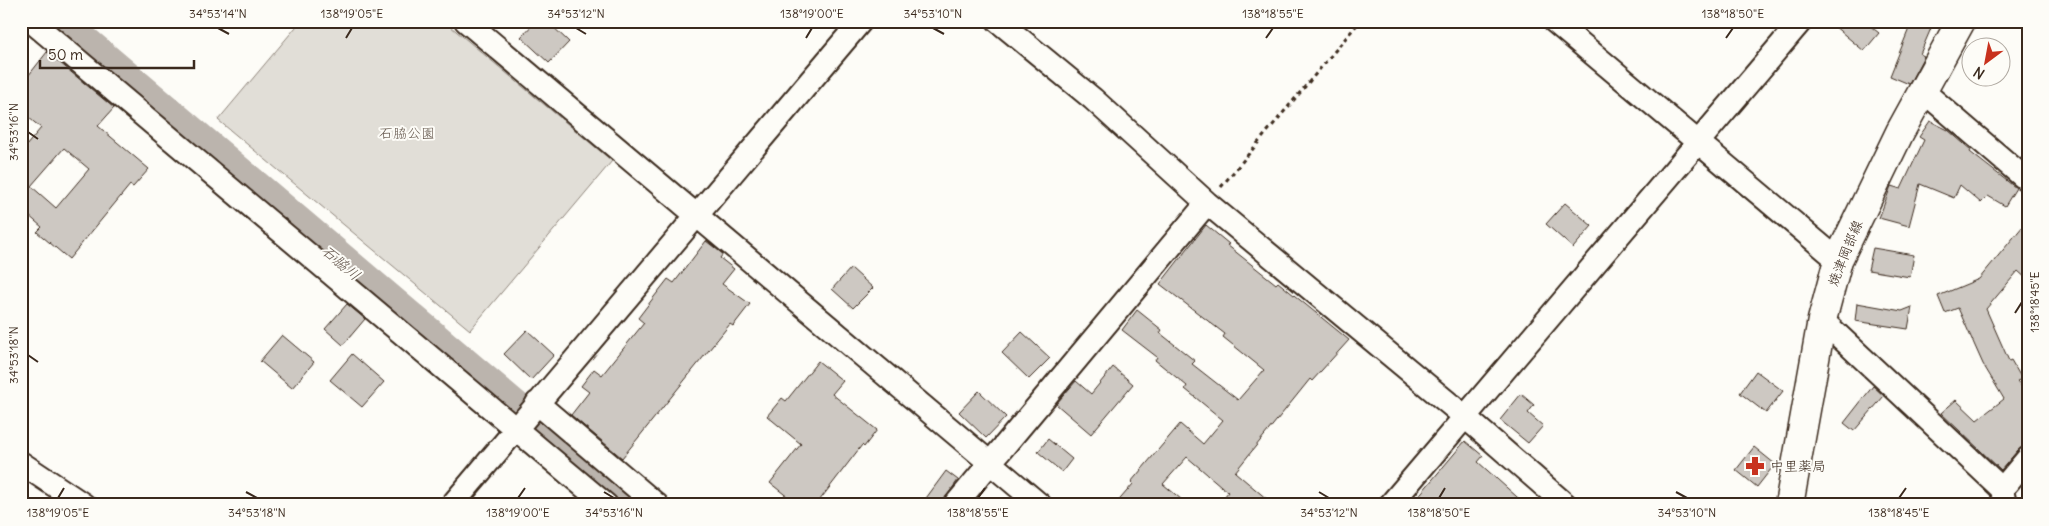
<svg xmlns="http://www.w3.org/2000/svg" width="2049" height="526" viewBox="0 0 2049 526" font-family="Delius,'Klee One',sans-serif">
<rect width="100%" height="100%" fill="#fdfcf7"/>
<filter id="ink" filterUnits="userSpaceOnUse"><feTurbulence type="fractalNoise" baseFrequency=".02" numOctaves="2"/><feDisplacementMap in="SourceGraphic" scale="10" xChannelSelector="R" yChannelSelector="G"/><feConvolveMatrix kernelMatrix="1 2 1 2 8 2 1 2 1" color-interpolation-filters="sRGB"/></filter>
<g filter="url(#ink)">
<path fill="#e1ded7" stroke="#8e847a" d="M301 21H444L612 161 470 330 218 120Z"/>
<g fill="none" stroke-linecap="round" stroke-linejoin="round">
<path stroke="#bbb4ad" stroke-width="38" d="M56 21 627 505"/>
</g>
<path fill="#cdc8c2" stroke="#3b2a1e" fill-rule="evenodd" d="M536 21H547L569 42 549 63 521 37Z
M1828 21H1864L1879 33 1864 51Z
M1912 21H1932L1930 26H1932L1920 54 1924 56 1909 84 1890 76Z
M47 52 114 108 98 126 149 169 133 187 130 185 69 259 37 232 42 227 21 209V152L41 128 21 111V85ZM64 148 89 169 56 208 31 186Z
M1930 121 1948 130 1971 150 1970 152 2016 188 2005 206 1988 196 1981 203 1960 185 1954 198 1920 184 1909 226 1879 218 1891 186 1901 189 1924 140 1919 137Z
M1565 203 1592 226 1573 248 1546 224Z
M2028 220V280L2018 271 1986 309 2009 361 2011 360 2022 379 2017 381 2028 394V445L2018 450 2001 470 1941 413 1956 400 1977 420 2004 399 1983 364 1958 308 1945 313 1938 296 1979 279Z
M1206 225 1229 244 1227 245 1276 284 1278 282 1349 340 1312 381 1310 379 1235 472 1274 505H1218L1228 492 1187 457 1163 484 1188 505H1115L1133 484 1131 482 1180 424 1203 444 1223 420 1185 389 1187 386 1155 360 1157 357 1122 330 1137 310 1162 330 1160 333 1195 361 1192 364 1238 400 1264 370 1223 337 1225 334 1160 284Z
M706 241 723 254 720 258 734 269 722 284 750 304 733 326 730 324 622 458 571 415 589 392 581 386 594 369 602 375 644 323 638 318 654 297 668 279 674 283Z
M1873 248 1914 255 1910 277 1868 270Z
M851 268 873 288 853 308 832 289Z
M1857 303 1902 311 1912 307 1908 329 1855 321Z
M347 304 365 319 343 345 325 329Z
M527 330 554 355 531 380 504 354Z
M1022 332 1050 358 1029 379 1002 353Z
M282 335 314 362 292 388 260 361Z
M352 354 384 382 362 407 330 380Z
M818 361 843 381 832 394 877 430 864 447 862 445 816 505H798L770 483 801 444 767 416 782 398 786 401Z
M1113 367 1133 384 1091 434 1056 404 1076 381 1091 394Z
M1756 371 1783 391 1766 413 1740 393Z
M1873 386 1884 396 1854 431 1844 423Z
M979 391 1006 417 986 438 959 412Z
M1521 394 1534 405 1528 413 1543 426 1528 443 1500 420Z
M1048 439 1072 459 1062 472 1038 452Z
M1465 441 1483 456 1478 462 1526 505H1411Z
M1754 447 1775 464 1757 487 1736 470Z
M946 471 958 480 956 483 940 505H921Z"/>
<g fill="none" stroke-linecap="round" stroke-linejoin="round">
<g stroke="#3b2a1e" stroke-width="26">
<path id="minor" d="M31 21 606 505
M466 21 1040 505
M998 21 1093 99 1207 203 1464 416 1566 505
M1554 21 1838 260
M1923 91 2028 181
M1822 320 2002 489 2005 505
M537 403 657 505
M21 463 84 505
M2002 489 2028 458
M452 505 861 21
M955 505 1207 203
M1390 505 1801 21"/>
</g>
<g stroke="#3b2a1e" stroke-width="31">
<path id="major" d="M1789 505 1822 320 1838 260 1900 132 1961 21"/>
</g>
<path stroke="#3b2a1e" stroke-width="3" stroke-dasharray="4 4" stroke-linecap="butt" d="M1221 187 1360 21"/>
<use href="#minor" stroke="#fdfcf7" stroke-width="22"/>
<use href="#major" stroke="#fdfcf7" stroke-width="28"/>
</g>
</g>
<path fill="none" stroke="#3b2a1e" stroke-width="2" d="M218 28 229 34M576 28 586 34M933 28 944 34M346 38 352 28M806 38 812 28M1266 38 1273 28M1726 38 1733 28M28 132 38 139M2015 313 2022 302M28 355 38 362M246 492 257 498M604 492 614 498M1319 492 1329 498M1676 492 1687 498M58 498 64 488M518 498 525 488M978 498 985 488M1439 498 1445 488M1899 498 1906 488"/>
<defs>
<g id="pharmacy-bare" transform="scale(1.5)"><path d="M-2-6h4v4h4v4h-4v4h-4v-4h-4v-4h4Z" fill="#c8321e" stroke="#fdfcf7" stroke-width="2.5" paint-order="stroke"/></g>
</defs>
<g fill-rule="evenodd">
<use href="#pharmacy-bare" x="1755" y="466"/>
</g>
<g text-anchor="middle" stroke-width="4" stroke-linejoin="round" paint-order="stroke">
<g font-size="14" fill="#64574c" stroke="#fdfcf7">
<text x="407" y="138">石脇公園</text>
</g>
<g font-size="14" fill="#3b2a1e" stroke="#fdfcf7">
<text transform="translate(1845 253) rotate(-68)" y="5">焼津岡部線</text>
</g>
<g font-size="14" fill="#3b2a1e" stroke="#fdfcf7" text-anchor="start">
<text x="1770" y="471">中里薬局</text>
</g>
<g font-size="15" font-style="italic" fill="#615349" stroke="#fdfcf7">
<text transform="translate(341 263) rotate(40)" y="5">石脇川</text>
</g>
</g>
<rect width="2049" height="526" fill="none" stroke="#fdfcf7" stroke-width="55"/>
<g transform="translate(1986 62) rotate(212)"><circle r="24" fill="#fdfcf7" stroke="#afa8a0"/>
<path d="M0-4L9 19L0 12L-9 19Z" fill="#c8321e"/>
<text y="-8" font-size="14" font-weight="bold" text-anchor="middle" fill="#3b2a1e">N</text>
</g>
<path d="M40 60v8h154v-8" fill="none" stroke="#3b2a1e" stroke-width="2.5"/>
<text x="48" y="60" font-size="15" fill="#3b2a1e" stroke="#fdfcf7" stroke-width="4" paint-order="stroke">50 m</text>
<rect x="28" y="28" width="1994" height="470" fill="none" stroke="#3b2a1e" stroke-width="2"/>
<g font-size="12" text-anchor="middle" fill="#3b2a1e">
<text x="218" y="18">34°53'14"N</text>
<text x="352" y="18">138°19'05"E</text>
<text x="576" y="18">34°53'12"N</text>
<text x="812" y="18">138°19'00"E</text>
<text x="933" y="18">34°53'10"N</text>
<text x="1273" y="18">138°18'55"E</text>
<text x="1733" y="18">138°18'50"E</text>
<text transform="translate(14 132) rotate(-90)" y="4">34°53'16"N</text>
<text transform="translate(2035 302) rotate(-90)" y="4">138°18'45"E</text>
<text transform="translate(14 355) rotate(-90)" y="4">34°53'18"N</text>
<text x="58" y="517">138°19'05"E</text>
<text x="257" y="517">34°53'18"N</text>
<text x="518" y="517">138°19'00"E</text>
<text x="614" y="517">34°53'16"N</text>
<text x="978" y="517">138°18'55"E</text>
<text x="1329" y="517">34°53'12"N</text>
<text x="1439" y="517">138°18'50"E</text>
<text x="1687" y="517">34°53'10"N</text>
<text x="1899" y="517">138°18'45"E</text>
</g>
</svg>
